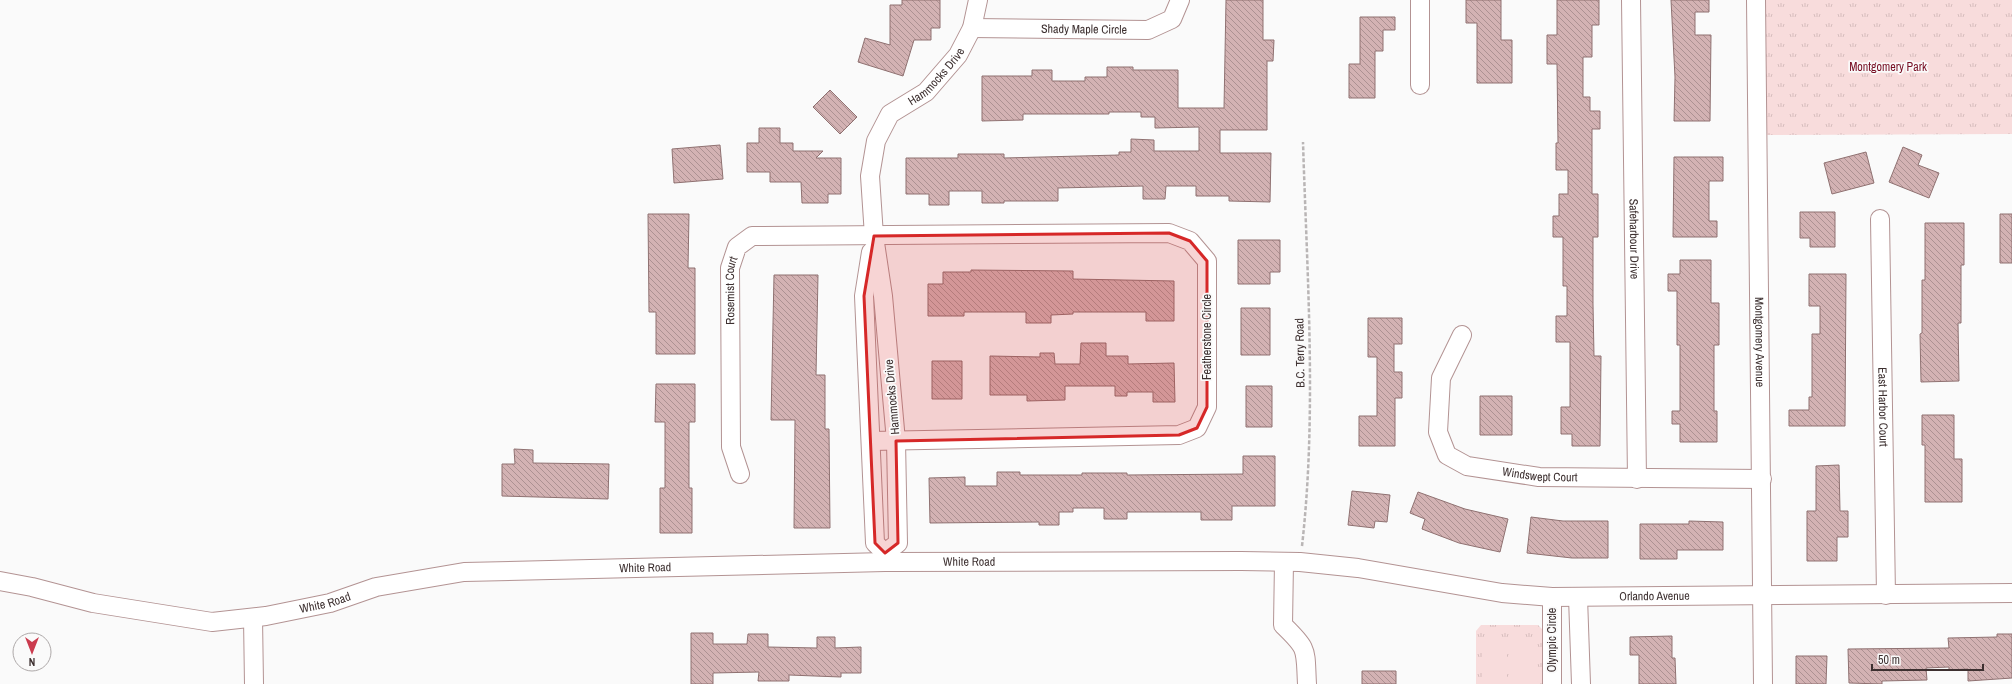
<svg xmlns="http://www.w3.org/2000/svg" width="2012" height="684" viewBox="0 0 2012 684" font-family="'Archivo Narrow',sans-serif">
<defs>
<pattern id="grass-tufts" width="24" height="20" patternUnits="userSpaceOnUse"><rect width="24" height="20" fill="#f8dcdc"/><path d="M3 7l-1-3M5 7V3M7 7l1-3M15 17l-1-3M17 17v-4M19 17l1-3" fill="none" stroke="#d6bdbd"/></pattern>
<pattern id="building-back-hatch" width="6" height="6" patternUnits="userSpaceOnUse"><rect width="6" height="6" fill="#d3b2b3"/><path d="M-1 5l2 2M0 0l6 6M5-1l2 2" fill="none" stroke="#ac9192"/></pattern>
</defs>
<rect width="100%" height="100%" fill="#fafafa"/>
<path fill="url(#grass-tufts)" d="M1763 0H2012V134L1766 135Z
M1481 625H1538L1543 630 1544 684H1476V631Z"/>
<path fill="#f8dcdc" d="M1507 638V684H1482V639Z
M1513 638H1537L1538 684H1513Z"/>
<path fill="url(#building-back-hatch)" stroke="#8f7171" d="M902 0H940V28H931V40H914L903 76 858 62 865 38 890 45V5H902Z
M1226 0H1263V40H1274L1273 61H1267V130H1220V153H1271L1270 202 1229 201V196H1196V186H1166L1165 199H1143V186L1058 188V201H1004V203H982V191H949V205H929V194H906V158H958V154H1004V158L1119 155V152H1131V139L1154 140V151H1199V127L1155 128V117H1141V112H1109V114H1023V120L982 121V76H1032V70H1052V81H1085V77H1107V67H1133V70H1178V108H1224Z
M1466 0H1501V40H1512V83H1477V23H1466Z
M1557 0H1599V25H1592V57H1583V97H1590V111H1600V129H1592V194H1598V237H1593V304L1594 356H1601L1600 446H1572V434H1561V407H1570V342H1556V316H1567V286H1563V237H1553V216H1559V194H1568V170H1556V143H1558L1557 64H1547V35H1557Z
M1671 0H1709V12H1695V35H1711L1710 121H1674L1675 77Z
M1360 17H1395V30H1383V51H1375V98H1349V64H1360Z
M830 90 857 117 840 134 813 107Z
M759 128H780V143H793V151H823L816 158H841V194H828V203H802L801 182H770V172H747V143H759Z
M720 145 723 179 674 183 672 149Z
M1903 147 1922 155 1918 165 1939 173 1929 198 1889 182Z
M1866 152 1874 183 1832 194 1824 163Z
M1674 157H1723V181H1709V221H1717V237H1673Z
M1800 212H1835V247H1810V238H1800Z
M648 214H689L688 268H695V354H656V312H649Z
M2000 214H2012V263H2000Z
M1925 223H1964V265H1961V323H1958L1959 381 1921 382 1920 334 1922 333V280H1925Z
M1238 240H1280V272H1270V284H1238Z
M1680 260H1711V303H1719V345H1714V411H1717V442H1680V424H1672V411H1680V345H1677V291H1668V274H1680Z
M971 270 1073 271V279L1174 281V321H1146V312H1073V314L1051 315V323H1026V312H964V316H928V284H943V272H971Z
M1809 274H1846L1845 426H1789V410H1809V397H1812V334H1820V306H1809Z
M774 275H818L816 375H825V429H829L830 528H794L795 420H771Z
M1241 308H1270V355H1241Z
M1368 318H1402V344H1394V372H1402V398H1395V446H1359V416H1377V357H1368Z
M1081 343H1106V356H1128V364L1174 363 1175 402H1153V392H1127V396H1115V386H1065V400L1027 401V395H990V356L1040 357V353H1054L1055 364H1080Z
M932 361H962V399H932Z
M656 384H695V422H689V488H692V533H660V488H665V422H655Z
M1246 386H1272V427H1246Z
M1480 396H1512V435H1480Z
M1922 415H1954V459H1962V502H1925V445H1922Z
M514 449 533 450V463L609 464 608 499 502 496V464H515Z
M1243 456H1275V506H1232V520H1201V512H1127V519H1104V508H1073V512H1059V525H1039V522L930 523 929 478 965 477V486H997V472H1020V475H1082V473H1127V475L1243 474Z
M1839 465 1840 511H1848V537H1837V561H1807V511H1816V466Z
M1352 491 1390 495 1387 522 1375 521 1374 528 1348 525Z
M1418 492 1465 509 1508 519 1500 552 1459 543 1422 529 1425 519 1410 513Z
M1531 517 1563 521H1608V558H1572L1527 553Z
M1689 521 1723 522V550H1677V559H1640V524H1689Z
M691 633H713V644H747L748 634H768V647L817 648V637H835V648L861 647V673H841V677L789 675V681H758L759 672 713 673V684H691Z
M1997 634H2012V678L1968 681V669L1949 670V667L1926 668 1927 680 1882 681V684L1849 683 1848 649 1949 648 1948 638 1997 637Z
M1672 636V658H1675L1676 684H1639V655H1630V637Z
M1796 656H1827L1826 684H1796Z
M1362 671H1396V684H1362Z"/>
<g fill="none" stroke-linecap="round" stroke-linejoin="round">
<g stroke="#b39393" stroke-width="20">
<g id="minor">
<path d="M1420 0V85"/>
<path id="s1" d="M1631 0 1637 479"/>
<path id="s2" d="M1756 0 1763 684"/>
<path id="s3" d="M972 28 1148 30 1172 19 1180 0"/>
<path id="s4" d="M1880 219 1886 595"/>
<path d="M871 252 864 296 875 543 885 553"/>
<path id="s5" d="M1462 335 1441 378 1438 432 1447 455 1467 466 1539 477 1762 479"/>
<path id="s6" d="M740 474 731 447 730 268 737 247 752 236 1169 233 1190 241 1207 261V407L1197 428 1179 435 871 441"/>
<path id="s7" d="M885 553 898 543 896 441 883 296 874 236 870 176 876 141 890 114 926 92 958 55 972 28 978 0"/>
<path d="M1284 562 1283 625C1309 650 1305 649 1307 684"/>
<path id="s8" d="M0 581 32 587 93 603 212 622 266 616 330 603 376 587 464 572 885 562 1241 561 1300 562 1358 568 1502 593 1552 597 2012 593"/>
<path d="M1552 597V684"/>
<path d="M1578 597 1581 684"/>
<path d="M253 618 254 684"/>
</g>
</g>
<path stroke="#b9b5b5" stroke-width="2.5" stroke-dasharray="4 2" stroke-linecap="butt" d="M1302 546C1317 414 1307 275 1303 142"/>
<use href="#minor" stroke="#fff" stroke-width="18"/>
</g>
<path fill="#d62828" fill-opacity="0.2" stroke="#d62828" stroke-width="3" stroke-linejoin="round" d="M1169 233 1190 241 1207 261V407L1197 428 1179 435 896 441 898 543 885 553 875 543 864 296 874 236Z"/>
<g text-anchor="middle" stroke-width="3.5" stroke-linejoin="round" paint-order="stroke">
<g font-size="12" fill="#3d3030" stroke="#fafafa">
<text dy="4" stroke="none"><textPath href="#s3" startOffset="112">Shady Maple Circle</textPath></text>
<text dy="4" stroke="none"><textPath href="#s7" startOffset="511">Hammocks Drive</textPath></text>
<text dy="4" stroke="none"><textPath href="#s1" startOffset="239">Safeharbour Drive</textPath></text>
<text dy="4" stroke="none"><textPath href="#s6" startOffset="185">Rosemist Court</textPath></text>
<text transform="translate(1207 337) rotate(-90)" y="4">Featherstone Circle</text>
<text dy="4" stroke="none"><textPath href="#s2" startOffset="342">Montgomery Avenue</textPath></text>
<text transform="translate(1300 353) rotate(-91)" y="4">B.C. Terry Road</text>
<text transform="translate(892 397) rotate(-95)" y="4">Hammocks Drive</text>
<text dy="4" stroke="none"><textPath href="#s4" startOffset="188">East Harbor Court</textPath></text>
<text dy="4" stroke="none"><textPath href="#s5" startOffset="223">Windswept Court</textPath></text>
<text dy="4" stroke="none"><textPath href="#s8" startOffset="979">White Road</textPath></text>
<text dy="4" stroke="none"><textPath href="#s8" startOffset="655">White Road</textPath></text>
<text dy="4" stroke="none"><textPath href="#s8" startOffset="1667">Orlando Avenue</textPath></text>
<text dy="4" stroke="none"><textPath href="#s8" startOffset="331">White Road</textPath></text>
<text transform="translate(1552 640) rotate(-90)" y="4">Olympic Circle</text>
</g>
<g font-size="12" fill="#770e23" stroke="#fafafa">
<text x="1888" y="71">Montgomery Park</text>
</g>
</g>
<g transform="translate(32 652) rotate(180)"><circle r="19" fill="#fafafa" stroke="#aea9a9"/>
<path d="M0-3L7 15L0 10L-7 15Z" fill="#cb3b4e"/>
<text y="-6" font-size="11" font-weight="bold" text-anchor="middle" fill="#3d3030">N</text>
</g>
<path d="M1872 664v6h111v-6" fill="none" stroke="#3d3030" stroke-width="2"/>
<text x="1878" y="664" font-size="12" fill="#3d3030" stroke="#fafafa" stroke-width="3" paint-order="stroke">50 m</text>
</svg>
